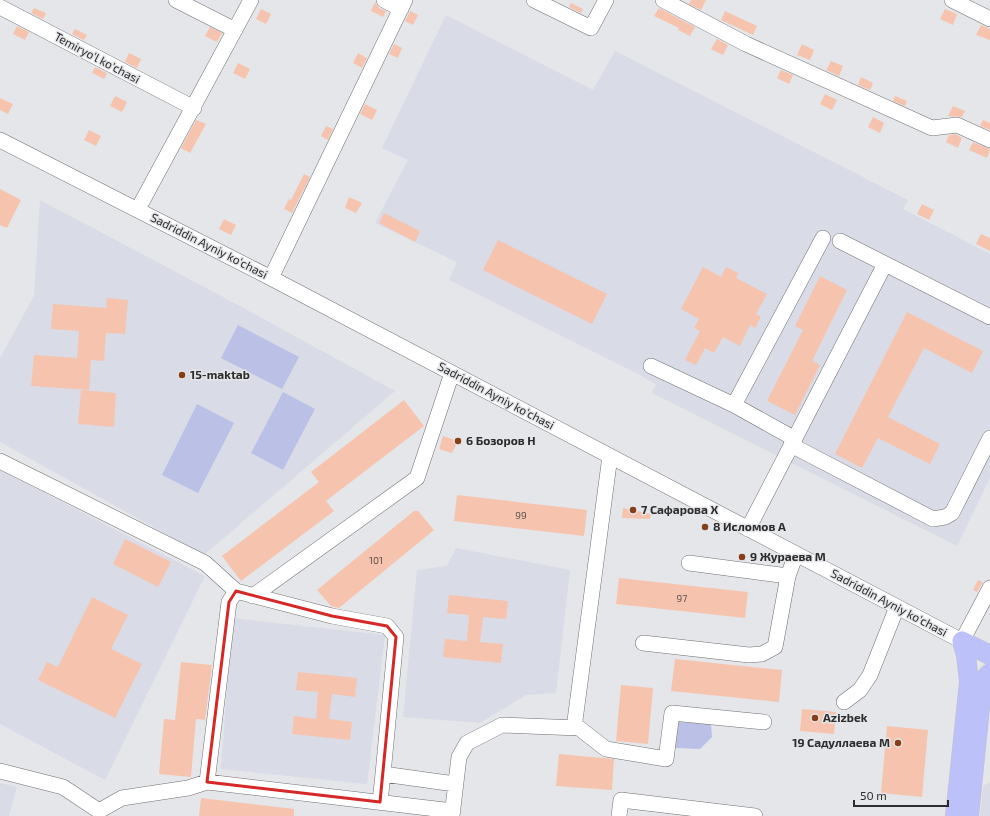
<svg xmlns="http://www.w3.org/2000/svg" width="990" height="816" viewBox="0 0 990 816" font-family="'Exo 2',sans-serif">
<rect width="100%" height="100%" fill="#e5e6ea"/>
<path fill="#d9dbe6" d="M446 15 593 90 615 51 908 200 903 209 990 254V478L957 546 652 393 656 384 638 374 449 280 457 262 375 223 408 160 382 148Z
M40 200 225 298 395 391 204 555 0 442V358L34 296Z
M0 470 205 576 105 780 0 724Z
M456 548 570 570 556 693 526 695 480 723 403 717 417 570 447 566Z
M232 618 385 635 367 784 221 769Z
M990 782V816H980L983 786Z
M0 783 17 787 9 816H0Z"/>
<path fill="#bac0e6" d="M238 325 299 357 282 389 221 358Z
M283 392 315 409 283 470 251 453Z
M197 404 234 423 198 493 162 475Z
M678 722 711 724 712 737 700 749 675 748Z"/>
<path fill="#f6c4ae" d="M691 0H706L701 10 689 4Z
M375 2 379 8 386 11 383 17 371 11Z
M571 3 583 9 581 13 569 7Z
M34 8 46 13 43 19 31 13Z
M659 8 695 27 690 36 678 30 679 28 654 16Z
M261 9 271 14 266 24 256 19Z
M945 9 957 14 953 25 940 19Z
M410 11 418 15 413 25 405 21Z
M725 11 757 26 753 35 721 20Z
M981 25 990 29V40L976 35Z
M17 26 29 32 25 40 13 34Z
M210 27 222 33 217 42 205 36Z
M75 29 87 35 84 40 72 34Z
M717 39 728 45 723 55 711 49Z
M394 44 402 48 398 58 389 54Z
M802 44 814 50 810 60 797 55Z
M129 53 141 59 137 68 125 62Z
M358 53 367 58 362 68 353 63Z
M831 61 843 66 839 76 826 70Z
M238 63 250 69 245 79 233 73Z
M95 67 107 73 104 79 92 73Z
M781 70 793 75 789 84 777 78Z
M861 77 873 83 870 90 858 85Z
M825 94 837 100 832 110 820 104Z
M115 96 127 102 122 112 110 106Z
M895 96 907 101 905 106 893 101Z
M0 98 13 104 8 114 0 110Z
M365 104 377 110 372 120 360 114Z
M953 106 965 111 962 117 948 116Z
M873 117 884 123 880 133 868 127Z
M196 120 206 124 190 153 181 148Z
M983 120 990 123V130L980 126Z
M326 126 333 129 328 140 321 136Z
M89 130 101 136 96 146 84 140Z
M955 134 962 138 958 148 946 142 949 135Z
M973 142 990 149 987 158 969 150Z
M304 174 310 177 292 213 284 209 289 199 291 200Z
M0 189 21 200 7 228 0 225Z
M349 197 362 203 356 213 345 208Z
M922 204 934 210 929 220 917 214Z
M384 213 420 231 415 242 379 223Z
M224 219 236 225 231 235 219 229Z
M981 234 990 238V251L976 244Z
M498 240 607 294 592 324 483 270Z
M703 267 721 277 726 267 738 273 736 278 767 294 756 314 761 317 755 328 750 325 740 346 723 337 714 353 705 348 696 365 685 360 700 331 694 328 699 319 681 309Z
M820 276 847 290 812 361 820 365 795 415 767 401 803 330 795 326Z
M107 298 128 300 125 334 106 333 104 361 91 360 89 390 31 386 34 355 77 358 79 331 51 329 53 304 106 308Z
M907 312 983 351 972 373 924 348 888 417 940 444 930 464 878 438 862 468 835 454Z
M81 390 116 393 114 427 78 424Z
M404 400 424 426 326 501 334 511 241 581 222 556 319 482 311 472Z
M443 436 458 441 452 453 439 449Z
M457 495 587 510 584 536 454 521Z
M623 508 651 514 650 519 622 518Z
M414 511H418L434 530 339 608 331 606 317 590Z
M125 539 171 562 158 587 113 564Z
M619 578 748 592 745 618 616 604Z
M978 580 983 582 977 592 973 590Z
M449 595 508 601 506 619 483 617 480 642 503 644 501 663 443 657 445 639 467 641 469 615 447 613Z
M92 597 128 615 111 649 142 664 115 718 38 680 47 662 58 667Z
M675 659 782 670 779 702 671 691Z
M181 662 212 665 205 720 196 719 191 777 159 774 164 719 175 720Z
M298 672 357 678 355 697 332 694 329 719 352 722 350 740 292 734 294 716 316 719 318 692 296 690Z
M621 685 653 688 648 744 616 741Z
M802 709 836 712 834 734 800 731Z
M887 726 928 730 922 797 881 793Z
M559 754 614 759 612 790 556 786Z
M201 798 294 809V816H199Z"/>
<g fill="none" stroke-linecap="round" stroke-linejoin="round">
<g stroke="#6f7073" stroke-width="16">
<path id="minor" d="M176 0 235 30
M384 0 401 9
M534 0 591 28 606 0
M663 0 746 44 932 128 957 125 990 140
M952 0 990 19
M0 7 194 108
M0 140 271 278 962 641 990 588
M138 209 251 0
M840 241 990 317
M271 278 405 0
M651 366 734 405 795 439
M734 405 823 238
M791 445 933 519 945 517 952 513 990 438
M0 461 205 563 236 591 332 616 387 626 396 637 383 774 455 784
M748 529 885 264
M689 563 788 576
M253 596 417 478 452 373
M643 643 749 655 762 654 775 647 788 576 796 554
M844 702 860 690 870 675 897 607
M574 728 610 456
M0 771 63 787 99 811
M207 782 229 602 236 591
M380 802 383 774
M99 811 122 798 188 788 207 782 453 811
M452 816 459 757 467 743 502 725 579 728 606 749 666 759 672 713 764 722
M619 816 621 800 755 816"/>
</g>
<g stroke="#c4c4c4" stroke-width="20">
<path id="major" d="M962 641 990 655
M955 816 969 682 966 655 962 641
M969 816 982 688 986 677 990 673"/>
</g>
<use href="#minor" stroke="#fff" stroke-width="15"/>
<use href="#major" stroke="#bcc1fa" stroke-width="19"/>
</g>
<path fill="none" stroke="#d62828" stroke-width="3" stroke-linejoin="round" d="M236 591 332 616 387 626 396 637 380 802 207 782 229 602Z"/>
<g fill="#863f1b" stroke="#e5e6ea" stroke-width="1.5">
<circle cx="182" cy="375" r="4"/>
<circle cx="458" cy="441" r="4"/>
<circle cx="633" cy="510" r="4"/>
<circle cx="705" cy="527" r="4"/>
<circle cx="742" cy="557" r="4"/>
<circle cx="815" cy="718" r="4"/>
<circle cx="898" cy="743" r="4"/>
</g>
<g text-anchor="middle" stroke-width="3" stroke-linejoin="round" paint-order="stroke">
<g font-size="10" fill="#5e524d">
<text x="521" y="519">99</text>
<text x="376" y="564">101</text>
<text x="682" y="602">97</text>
</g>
<g font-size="12" fill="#2c2c2d" stroke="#e5e6ea">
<text transform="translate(97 58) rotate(28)" y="4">Temiryo'l ko'chasi</text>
<text transform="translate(209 246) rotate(27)" y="4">Sadriddin Ayniy ko'chasi</text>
<text transform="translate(496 396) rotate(28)" y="4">Sadriddin Ayniy ko'chasi</text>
<text transform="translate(889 603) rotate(28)" y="4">Sadriddin Ayniy ko'chasi</text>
</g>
<g font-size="12" font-weight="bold" fill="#2c2c2d" stroke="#e5e6ea" text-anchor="start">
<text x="190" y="379">15-maktab</text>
<text x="466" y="445">6 Бозоров Н</text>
<text x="641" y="514">7 Сафарова Х</text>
<text x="713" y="531">8 Исломов А</text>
<text x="750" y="561">9 Жураева М</text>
<text x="823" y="722">Azizbek</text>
<text x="890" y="747" text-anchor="end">19 Садуллаева М</text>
</g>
</g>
<path d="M854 800v6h94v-6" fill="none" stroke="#2c2c2d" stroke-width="2"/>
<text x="860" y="800" font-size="12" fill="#2c2c2d" stroke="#e5e6ea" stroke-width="3" paint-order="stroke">50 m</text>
</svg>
